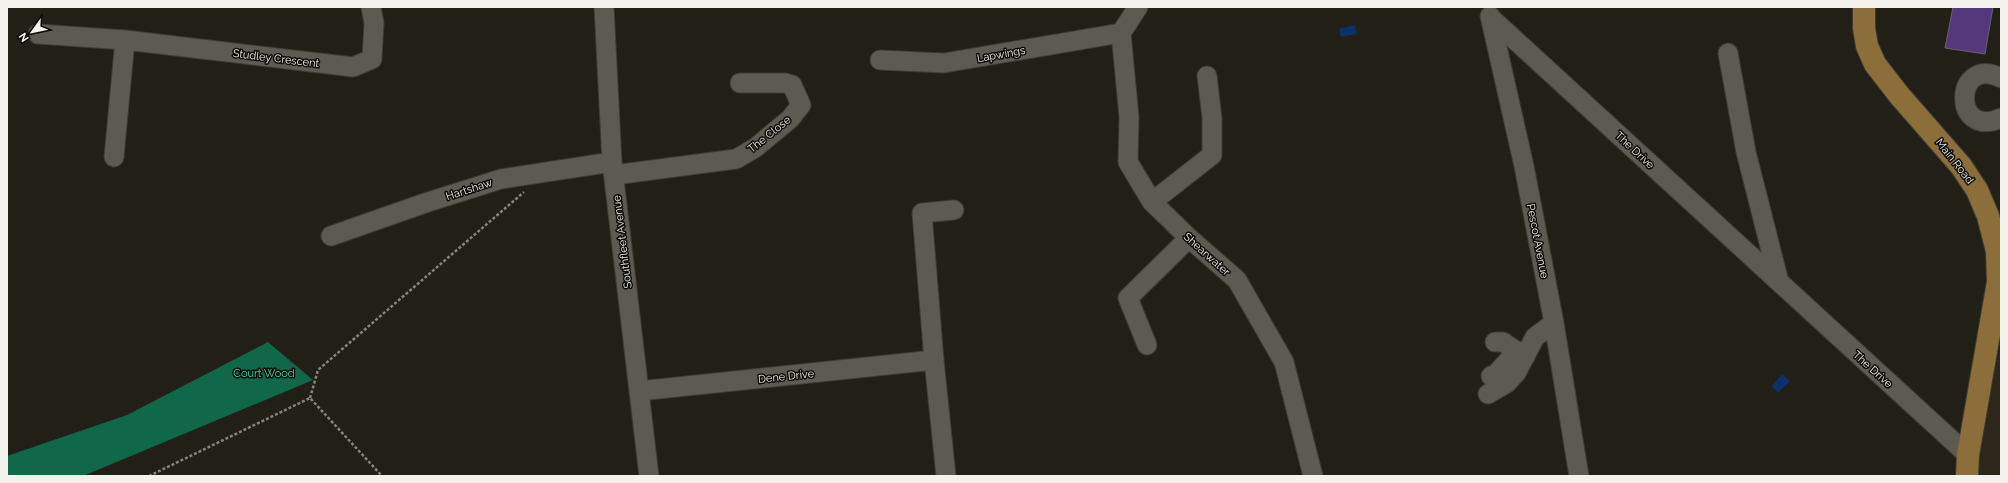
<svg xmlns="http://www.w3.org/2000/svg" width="2008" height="483" viewBox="0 0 2008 483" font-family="Raleway,sans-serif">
<rect width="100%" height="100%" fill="#221f17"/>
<path fill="#2c2719" d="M2001 345V476H1975L1974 452Z"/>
<path fill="#11674a" d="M268 342 313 380 83 476H7V456L127 415Z"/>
<path fill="#0c306d" d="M1355 25 1357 34 1341 37 1339 29Z
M1782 374 1790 381 1778 393 1772 386Z"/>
<path fill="#55387c" stroke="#66636d" d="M1953 7H1993L1985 54 1945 48Z"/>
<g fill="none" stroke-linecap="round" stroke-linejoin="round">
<g stroke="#3f3c37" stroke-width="21">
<path id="minor" d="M604 7 612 162 649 476
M1490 16 1524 166 1554 323 1579 476
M1491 18 1968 455
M1121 33 1129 117 1128 162 1152 202 1189 238 1237 280 1284 362 1313 476
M1121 33 1138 7
M38 34 125 40 353 67 372 59 374 23 371 7
M1728 53 1746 152 1779 282
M880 60 944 63 1121 33
M2001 78C1954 54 1951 140 2001 118
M114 157 125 40
M614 175 736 159 755 148 790 119 801 105 792 85 785 83H740
M1152 202 1212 155V118L1207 76
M331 236 425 203 501 179 612 162
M1495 342H1503L1525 357
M1147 345 1128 298 1189 238
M1491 376 1496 374 1517 351
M639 391 934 360
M1488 394 1507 383 1516 373 1535 337 1554 323
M946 476 934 360 922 213 954 210"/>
</g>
<g stroke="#3f3c37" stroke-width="24">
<path id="major" d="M1864 7V28L1867 46 1875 64 1899 95 1961 166 1977 190 1988 216 1997 251 1998 282 1968 455 1967 476"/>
</g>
<path stroke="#85837c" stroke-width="2.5" stroke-dasharray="3 2" stroke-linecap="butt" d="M310 398 318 370 524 192
M149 476 310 398 382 476"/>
<use href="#minor" stroke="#5d5a51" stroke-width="19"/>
<use href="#major" stroke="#8c6e3b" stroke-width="22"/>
</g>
<g text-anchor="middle" stroke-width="3" stroke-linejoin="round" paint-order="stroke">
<g font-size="11" fill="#f3f2ec" stroke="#0a0906">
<text transform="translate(1001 54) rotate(-10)" y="4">Lapwings</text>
<text transform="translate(276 58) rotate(7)" y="4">Studley Crescent</text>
<text transform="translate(769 134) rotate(-39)" y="4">The Close</text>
<text transform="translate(1635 150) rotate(43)" y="4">The Drive</text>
<text transform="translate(1955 161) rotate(52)" y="4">Main Road</text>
<text transform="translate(469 189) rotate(-18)" y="4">Hartshaw</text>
<text transform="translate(1538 241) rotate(79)" y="4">Pescot Avenue</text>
<text transform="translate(622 242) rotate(-97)" y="4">Southfleet Avenue</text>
<text transform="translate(1207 254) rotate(42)" y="4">Shearwater</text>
<text transform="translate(1873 369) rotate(42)" y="4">The Drive</text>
<text transform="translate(786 376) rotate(-6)" y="4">Dene Drive</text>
</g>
<g font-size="11" fill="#4fdba6" stroke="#0a0906">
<text x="264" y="377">Court Wood</text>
</g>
</g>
<rect width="2008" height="483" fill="none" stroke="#f3f2ec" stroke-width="16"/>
<g transform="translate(32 32) rotate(237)" stroke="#0a0906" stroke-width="3" paint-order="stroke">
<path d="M0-3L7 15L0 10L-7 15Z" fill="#f3f2ec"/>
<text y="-6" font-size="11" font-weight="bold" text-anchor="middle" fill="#f3f2ec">N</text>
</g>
</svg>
